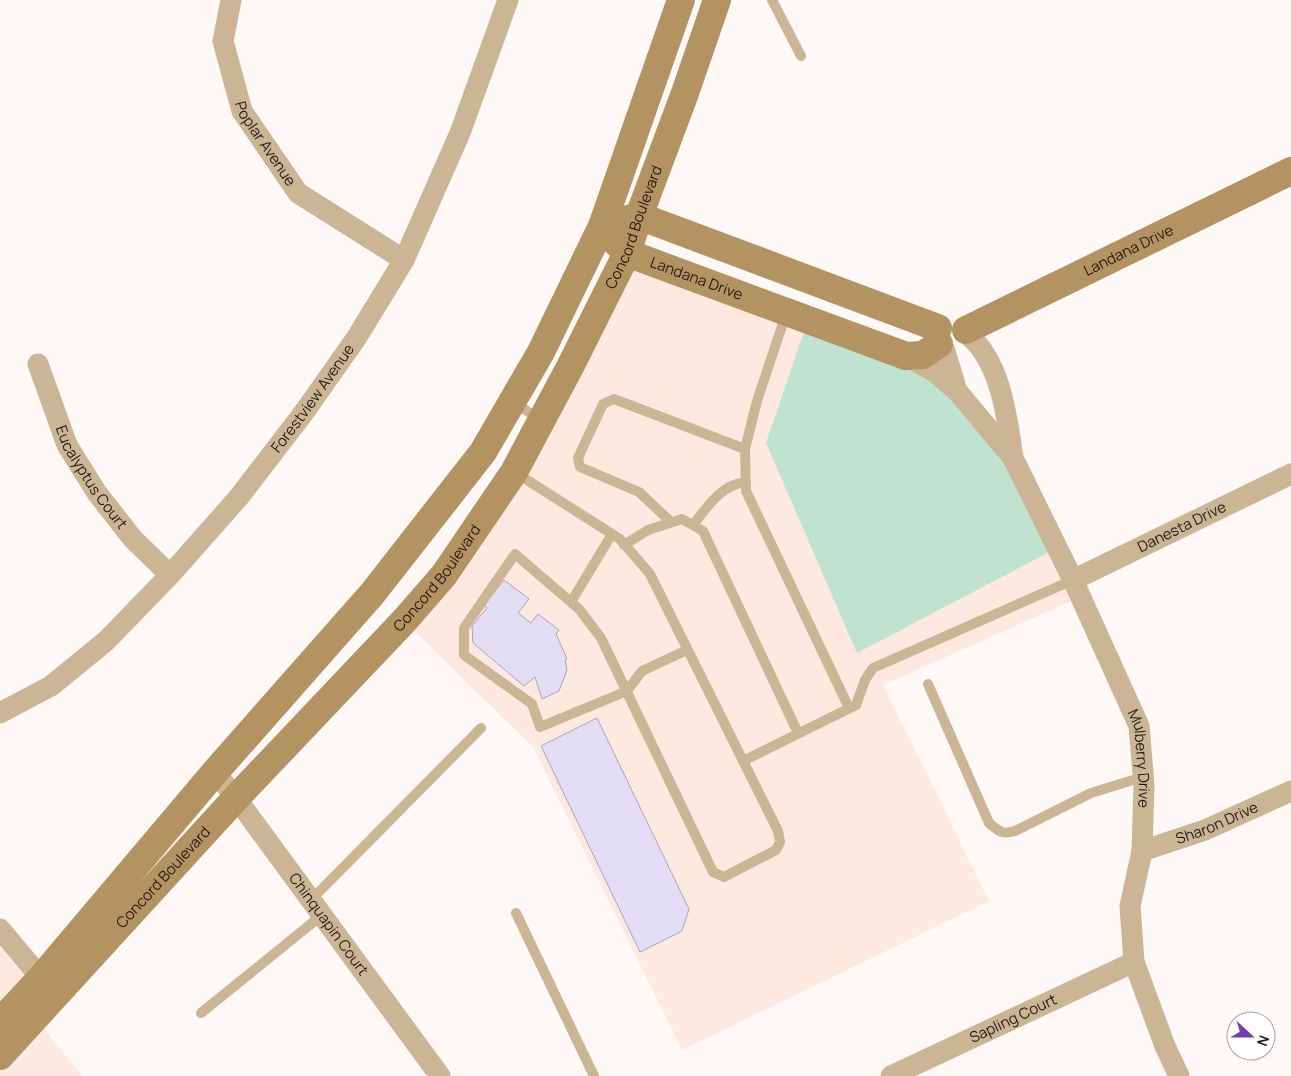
<svg xmlns="http://www.w3.org/2000/svg" width="1291" height="1076" viewBox="0 0 1291 1076" font-family="Manrope,sans-serif">
<rect width="100%" height="100%" fill="#fef8f6"/>
<path fill="#fee9e1" d="M627 253 808 320 1057 548 1080 597 883 685 989 901 682 1050 533 747 404 621 444 575Z
M0 929 41 978 0 1022Z
M35 1017 82 1076H0V1056Z"/>
<path fill="#bfe3d0" d="M808 320 906 356 1013 458 1057 548 857 653 766 443Z"/>
<path fill="#e3def6" stroke="#a8a3ba" d="M504 580 529 599 518 613 531 623 538 614 559 630 556 634 567 659 565 660 567 670 559 691 542 699 535 677 524 686 473 643 472 626 487 608 484 605Z
M597 718 689 909 682 931 640 952 541 746Z"/>
<g fill="none" stroke-linecap="round" stroke-linejoin="round">
<path stroke="#cbb595" stroke-width="10" d="M772 0 801 56
M786 314 757 401 745 449 746 491 849 708
M513 402 541 420
M516 473 620 539 650 574 778 831 780 842 776 850 724 877 713 872 601 638 579 609 515 554 464 628V655L532 704 540 727 627 691 642 671 687 650
M671 522 639 492 580 467 578 458 603 404 614 399 745 449
M693 525C707 507 721 485 745 482
M624 545 648 530 682 519 703 531 798 733
M571 602 612 534
M928 684 989 823C999 831 1001 835 1015 831L1091 793 1143 777
M743 761 856 705 865 680 873 668 1073 580
M311 900 481 728
M516 913 594 1076
M201 1013 322 915"/>
<g stroke="#cbb595" stroke-width="21">
<path id="s1" d="M231 0 223 41 242 111 298 193 404 260"/>
<path d="M967 334C1001 361 1007 417 1013 458"/>
<path d="M944 348 957 391"/>
<path id="s2" d="M906 356 935 372 957 391 1013 458 1073 580 1139 726 1144 785 1142 851 1130 906 1134 962 1165 1046 1179 1076"/>
<path id="s3" d="M38 364 67 445 97 493 133 539 170 575"/>
<path id="s4" d="M1073 580 1291 474"/>
<path id="s5" d="M0 713 51 686 106 641 170 575 239 497 305 411 357 337 404 260 460 133 508 0"/>
<path id="s6" d="M215 772 236 798 440 1076"/>
<path id="s7" d="M1142 851 1205 830 1291 791"/>
<path d="M0 929 41 978 53 985"/>
<path id="s8" d="M891 1076 1134 962"/>
</g>
<g stroke="#b39362" stroke-width="28">
<path d="M621 221 639 216 938 328"/>
<path id="s9" d="M615 241 627 253 906 356 923 355 939 344"/>
<path id="s10" d="M966 330 1291 171"/>
<path d="M0 1022 41 978 215 772 372 594 483 452 541 352 602 226 681 0"/>
<path id="s11" d="M0 1056 236 798 404 621 444 575 514 472 571 365 627 253 639 216 685 93 717 0"/>
</g>
</g>
<g text-anchor="middle" stroke-width="5" stroke-linejoin="round" paint-order="stroke">
<g font-size="15" fill="#241a17" stroke="#fff">
<text dy="5" stroke="none"><textPath href="#s1" startOffset="154">Poplar Avenue</textPath></text>
<text dy="5" stroke="none"><textPath href="#s11" startOffset="1052">Concord Boulevard</textPath></text>
<text dy="5" stroke="none"><textPath href="#s10" startOffset="181">Landana Drive</textPath></text>
<text dy="5" stroke="none"><textPath href="#s9" startOffset="91">Landana Drive</textPath></text>
<text dy="5" stroke="none"><textPath href="#s5" startOffset="448">Forestview Avenue</textPath></text>
<text dy="5" stroke="none"><textPath href="#s3" startOffset="126">Eucalyptus Court</textPath></text>
<text dy="5" stroke="none"><textPath href="#s4" startOffset="121">Danesta Drive</textPath></text>
<text dy="5" stroke="none"><textPath href="#s11" startOffset="648">Concord Boulevard</textPath></text>
<text dy="5" stroke="none"><textPath href="#s2" startOffset="478">Mulberry Drive</textPath></text>
<text dy="5" stroke="none"><textPath href="#s7" startOffset="80">Sharon Drive</textPath></text>
<text dy="5" stroke="none"><textPath href="#s11" startOffset="242">Concord Boulevard</textPath></text>
<text dy="5" stroke="none"><textPath href="#s6" startOffset="190">Chinquapin Court</textPath></text>
<text dy="5" stroke="none"><textPath href="#s8" startOffset="135">Sapling Court</textPath></text>
</g>
</g>
<g transform="translate(1251 1036) rotate(111)"><circle r="24" fill="#ffffff" stroke="#a7a3a2"/>
<path d="M0-4L9 19L0 12L-9 19Z" fill="#733eb6"/>
<text y="-8" font-size="14" font-weight="bold" text-anchor="middle" fill="#241a17">N</text>
</g>
</svg>
